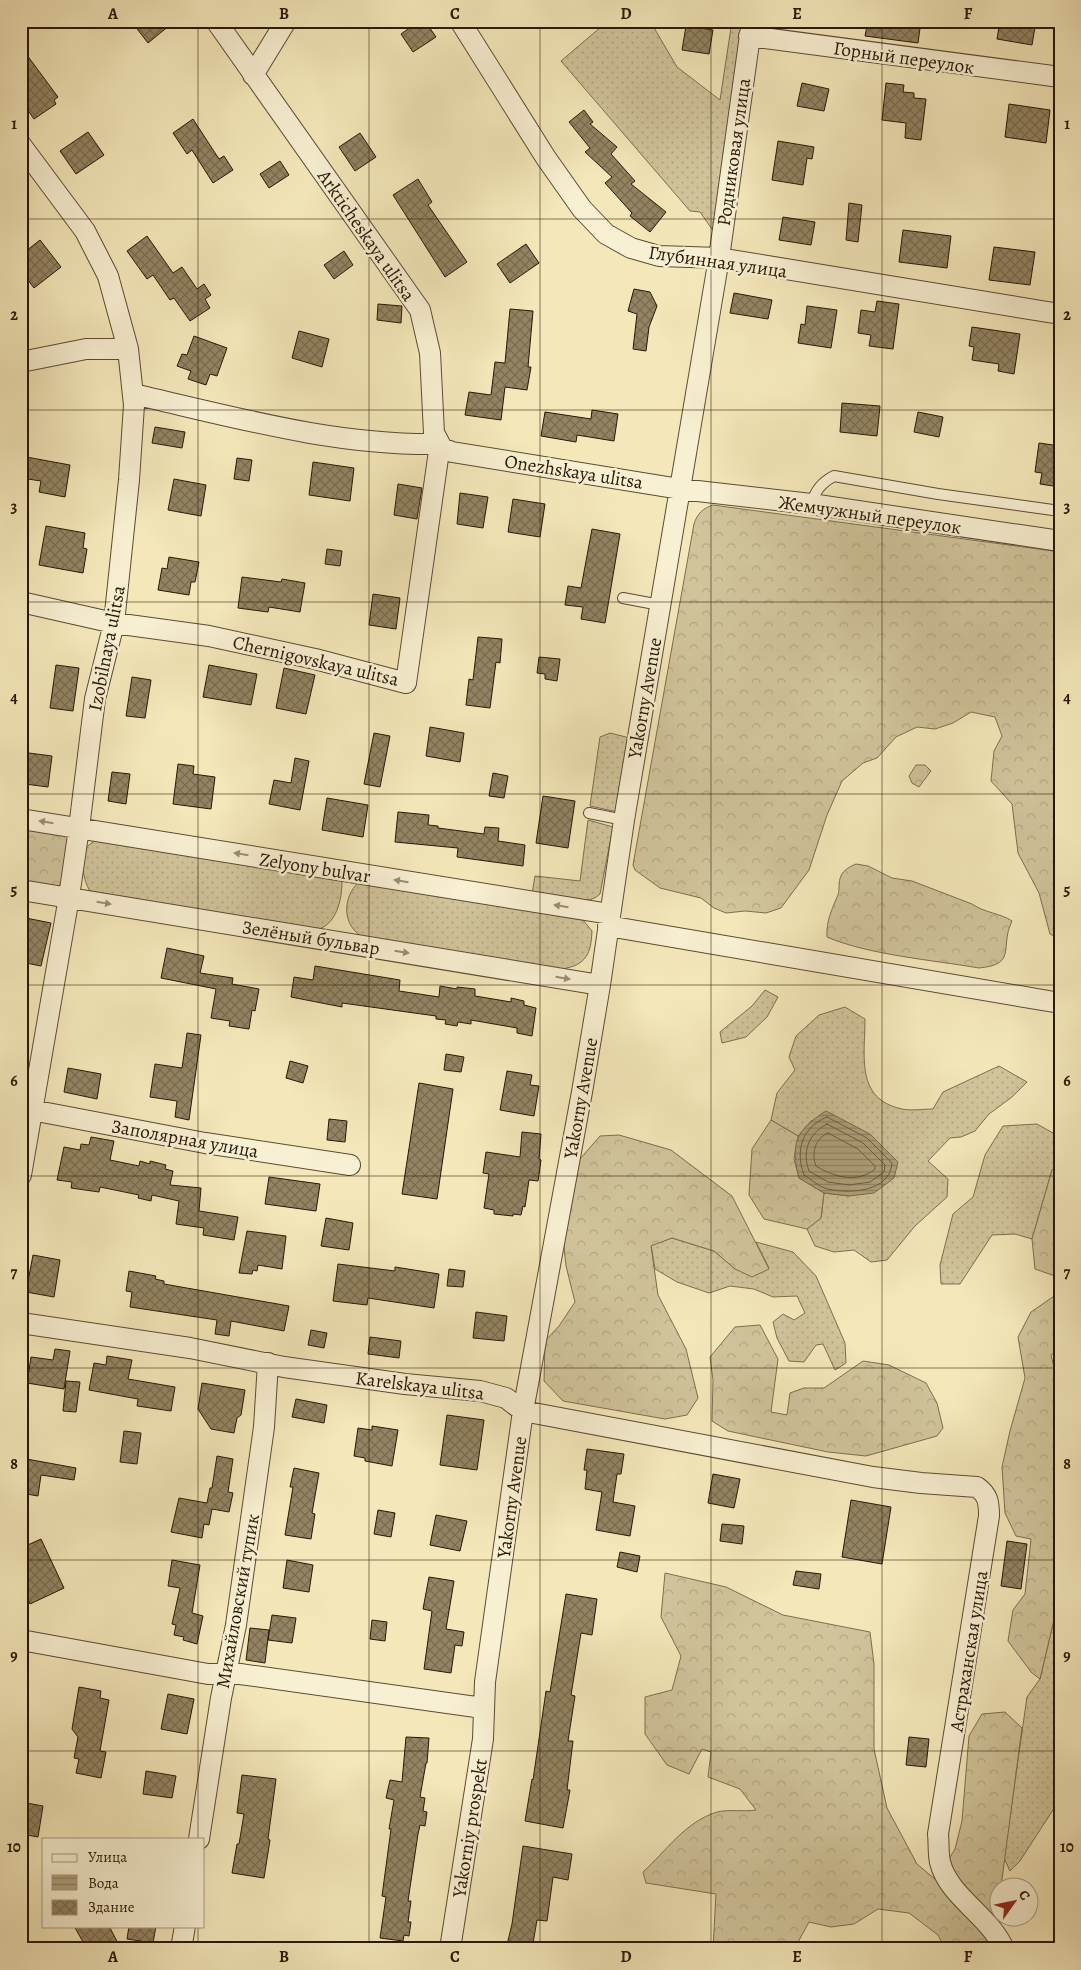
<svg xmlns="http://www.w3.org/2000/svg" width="1081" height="1970" viewBox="0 0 1081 1970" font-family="Alegreya,serif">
<defs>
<pattern id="grass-dots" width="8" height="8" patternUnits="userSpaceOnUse" patternTransform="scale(1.25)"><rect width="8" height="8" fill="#d1c49b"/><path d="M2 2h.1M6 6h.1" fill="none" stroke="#b3a884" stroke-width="1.8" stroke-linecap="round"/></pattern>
<pattern id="forest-crowns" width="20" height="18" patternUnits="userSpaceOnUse" patternTransform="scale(1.25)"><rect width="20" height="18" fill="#d1c49b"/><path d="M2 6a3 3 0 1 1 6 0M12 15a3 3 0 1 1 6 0" fill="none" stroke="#b3a884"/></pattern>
<pattern id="water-rules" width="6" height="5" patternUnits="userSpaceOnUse" patternTransform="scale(1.25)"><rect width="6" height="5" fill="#afa17c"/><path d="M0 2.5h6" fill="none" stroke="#8e8263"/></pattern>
<pattern id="building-cross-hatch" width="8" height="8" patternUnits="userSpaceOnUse" patternTransform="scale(1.25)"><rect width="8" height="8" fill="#938463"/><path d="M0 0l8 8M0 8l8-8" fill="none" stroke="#786b4f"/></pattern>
</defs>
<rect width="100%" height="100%" fill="#f4e8ba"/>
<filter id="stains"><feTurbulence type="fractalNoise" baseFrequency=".004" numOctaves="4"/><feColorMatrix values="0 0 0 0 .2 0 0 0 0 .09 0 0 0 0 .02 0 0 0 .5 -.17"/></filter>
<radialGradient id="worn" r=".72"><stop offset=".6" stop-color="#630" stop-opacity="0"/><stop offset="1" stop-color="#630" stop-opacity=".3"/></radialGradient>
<path fill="url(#grass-dots)" stroke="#7d6e50" d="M608 21H650L677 67 720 100 732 21H744L714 232 700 212 690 211 561 61Z
M610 733 630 738 618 812 590 806 600 737Z
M588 820 613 827 600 894C587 908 550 897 532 894L535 876 580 881Z
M96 840 338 877 342 881C342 899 337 925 316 930L90 891C83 881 80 859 86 848 88 845 93 842 96 840Z
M359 882 583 920 592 931C591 953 587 965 562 969L363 937C342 926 342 897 359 882Z
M765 990 778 997 767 1017 746 1037 722 1043 720 1032 752 1006Z
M845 1007 865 1019C865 1056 855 1099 902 1109 911 1111 923 1109 933 1109L943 1092 999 1066 1027 1082 1012 1097 989 1114 975 1131 961 1137 950 1138 928 1161 948 1179 947 1197 915 1226 887 1260 871 1262 854 1250 834 1252 815 1246 807 1229 821 1218 824 1193 849 1196 812 1120 798 1136 771 1120 777 1093 795 1070 789 1057 796 1036 819 1015Z
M1037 1124 1060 1137V1164L1052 1170 1032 1239 1015 1234 992 1235 960 1284H941L940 1265 953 1214 973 1197 985 1155 1003 1126Z
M672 1238 714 1251 735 1269 769 1268 756 1242 793 1252 816 1276 845 1343 846 1363 835 1370 823 1344 816 1345 804 1362 789 1361 777 1338 773 1322 783 1314 794 1320 805 1313 797 1296 773 1297 754 1289 730 1286 709 1293 677 1282 655 1269 651 1245Z
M1060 1594V1799L1020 1861 1010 1871 1004 1858 1027 1697 1040 1679Z"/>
<path fill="url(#forest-crowns)" stroke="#7d6e50" d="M713 505 1053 551 1060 555V939L1050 934 1039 893 1018 853 1012 804 991 781 994 751 1002 736 995 717 971 712 953 723 935 729 917 727 896 737 877 758 863 763 842 781 827 815 809 870 781 908 766 913 745 911 726 913 714 908 701 898 660 888 635 870 633 865 694 524C697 514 703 508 713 505Z
M916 765H925L931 771 919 787 912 783 909 776Z
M21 826 71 833 63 887 21 881Z
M856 864 868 866 892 878 912 881 972 904C985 913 1000 913 1012 921 999 948 1018 964 979 968 933 960 869 955 827 937 826 921 832 909 838 895 840 889 838 882 841 876 843 870 851 866 856 864Z
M771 1120 798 1136 794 1159 799 1178 824 1193 821 1218 807 1229 764 1219 749 1195 752 1149Z
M619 1135 671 1150 732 1196 769 1269 752 1277 735 1269 714 1251 672 1238 651 1246 658 1295 686 1349 698 1398 687 1415 665 1419 563 1401 544 1381 545 1341 559 1326 575 1302 566 1266 562 1230 579 1160 600 1136Z
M1060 1164V1274L1055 1276 1035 1269 1032 1239 1052 1170Z
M1060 1292V1350L1051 1355 1055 1371 1060 1375V1594L1040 1679 1031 1672 1008 1641 1013 1610 1025 1594 1031 1539 1016 1536 1005 1513 1002 1467 1010 1431 1025 1378 1018 1337 1031 1312Z
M760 1325 778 1359 771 1412 787 1415 790 1393 804 1388H824L863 1361 889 1365 926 1383 937 1403 943 1428 937 1436 866 1456 828 1452 728 1431 712 1421 713 1380 710 1357 735 1327Z
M665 1573 726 1587 783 1615 870 1632 874 1664V1749L887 1808 917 1864 936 1880 955 1849 962 1821 969 1736 982 1714 1005 1712 1022 1728 1001 1887 998 1888 996 1949H945L938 1935 909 1913 878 1909 854 1924 831 1927 809 1922 796 1946 788 1949H713L716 1894 646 1883 643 1872C666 1851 685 1822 717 1812 729 1809 744 1812 756 1810L740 1789 708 1777 711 1752 702 1749 689 1774 667 1765 645 1734V1697L672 1690 681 1656 661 1617Z"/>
<path fill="url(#water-rules)" stroke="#796a4c" d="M826 1111 870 1134 898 1162 894 1178 874 1193 849 1196 824 1193 799 1178C790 1143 796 1130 826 1111Z"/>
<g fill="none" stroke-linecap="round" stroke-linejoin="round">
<path stroke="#6c5c40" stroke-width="1" d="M827 1117 867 1138 892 1163C890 1192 850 1194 828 1189 819 1187 811 1179 804 1175 795 1150 802 1127 827 1117Z
M827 1124 863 1143 885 1165 884 1172 870 1182 849 1185 828 1182 809 1171C802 1152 808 1134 827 1124Z
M828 1133 858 1149 875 1166V1169C857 1184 834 1177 816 1166 811 1154 815 1138 828 1133Z"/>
</g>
<path fill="url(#building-cross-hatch)" stroke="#291704" d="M131 21H175L148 43Z
M419 21H425L436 37 413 52 401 34Z
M868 21H921L918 43 865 36Z
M1000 21H1036L1032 45 997 39Z
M686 26 713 30 709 54 682 50Z
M21 47 58 97 54 100 56 104 34 119 21 101Z
M802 83 829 89 824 111 797 106Z
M886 83 904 85 903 92 914 93V98L926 99 921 140 905 138 906 123 882 120Z
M1009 104 1050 110 1046 143 1005 137Z
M584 110 593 122 590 124 617 147 611 154 635 181 631 184 666 212 650 232 630 216 632 213 605 183 612 177 585 152 590 148 569 122Z
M193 119 219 159 224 156 233 170 213 183 192 150 187 154 173 133Z
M88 132 104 155 76 174 60 151Z
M360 133 376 157 355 171 339 147Z
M778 141 814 147 812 159 807 158 803 185 772 180Z
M280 161 289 175 269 188 260 174Z
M418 179 432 202 428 205 467 262 445 277 393 195Z
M849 203 862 205 858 242 846 240Z
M783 217 815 222 811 245 779 240Z
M903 230 951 236 947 268 899 262Z
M147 236 173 273 182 267 197 289 204 284 211 295 205 299 210 308 190 321 174 298 170 300 153 275 147 279 127 251Z
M40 240 61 267 34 288 21 271V255Z
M526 244 539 263 510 283 497 264Z
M994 247 1035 252 1030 285 989 280Z
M344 251 353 265 334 279 324 265Z
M634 289 650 292 657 306 649 327 646 351 633 349 637 314 628 311Z
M734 293 772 300 768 319 730 313Z
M877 301 899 304 893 349 869 346 871 335 858 333 861 310 875 312Z
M378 304 402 306 401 323 377 320Z
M807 306 837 310 831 348 798 343 801 324 805 325Z
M510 309 533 311 528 367H531L527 390 505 387 501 420 465 415 469 392 491 395 495 362 505 363Z
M972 327 1020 334 1014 374 998 371 999 364 972 360 974 347 969 346Z
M299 331 329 339 322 367 292 358Z
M194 336 227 348 217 376 210 374 206 385 188 379 191 371 177 366 182 354 187 355Z
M842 403 880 406 877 436 840 432Z
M592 410 618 414 614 441 577 435 576 442 541 436 545 412 591 419Z
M918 412 943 417 939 437 914 432Z
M155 427 185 432 182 448 152 443Z
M1039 443 1060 446V487L1040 484 1042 473 1035 472Z
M21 456 70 465 65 497 39 492 41 481 21 478Z
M237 458 252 460 249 481 234 479Z
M313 462 354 468 350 501 309 495Z
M174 479 206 485 201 516 168 510Z
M398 484 422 488 417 519 394 515Z
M460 493 488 497 483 528 457 524Z
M513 499 545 504 540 537 508 532Z
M46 526 85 533 83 548 87 549 83 573 39 565Z
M592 529 620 534 605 623 581 619 583 607 565 605 568 586 581 588Z
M327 549 342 551 340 566 325 564Z
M169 557 199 562 195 582H191L189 595 158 590 162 568 167 569Z
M242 577 281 582 282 579 305 583 300 612 269 607 268 612 238 608Z
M373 594 400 598 396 629 369 625Z
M478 637 502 639 500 663 496 662 490 708 466 705 469 679 473 680Z
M539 657 560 659 557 681 545 679V674L537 673Z
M56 665 79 668 73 711 50 708Z
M209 665 257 674 251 705 203 697Z
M284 668 315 675 306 714 276 708Z
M132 677 151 680 145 718 126 716Z
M430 727 464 733 460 762 426 756Z
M374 733 390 736 380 787 364 784Z
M21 752 52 756 48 787 25 784 26 777 21 776Z
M295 758 309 761 300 810 269 804 274 780 291 783Z
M178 764 194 766 193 774 215 777 211 809 173 804Z
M112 772 130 774 126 804 108 801Z
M493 773 508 776 504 798 489 796Z
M543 796 575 801 568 848 536 843Z
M327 798 368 805 363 837 322 830Z
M398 812 429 815 428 825 438 826V828L484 834 485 827 499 828 498 841 525 845 523 866 457 857 458 848 395 842Z
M21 917 51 923 41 966 21 962Z
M167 948 204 956 200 973 233 978 232 984 259 989 255 1011 252 1010 249 1029 229 1026 230 1021 211 1018 216 989 161 978Z
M315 966 400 980 399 991 439 997 440 986 457 989V987L475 989V996L511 1002V998L524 1001V1005L536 1008 532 1036 517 1033V1028L471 1020V1024L458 1022 457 1026 445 1024 446 1020 436 1019V1016L342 1003V1007L291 997 294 977 313 980Z
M187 1033 201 1035 189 1120 175 1117 177 1101 150 1097 155 1064 182 1068Z
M446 1054 464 1057 461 1072 444 1070Z
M290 1061 308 1066 303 1083 286 1078Z
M68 1068 101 1074 97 1099 64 1092Z
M507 1071 532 1075 530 1085 539 1086 534 1116 500 1110Z
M419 1083 453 1089 437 1199 402 1194Z
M329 1119 347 1121 345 1142 327 1140Z
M522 1132 541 1134 539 1159 541 1160 538 1181 529 1180 525 1207 523 1206 521 1215 513 1214V1216L494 1214V1210L484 1208 489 1174 483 1173 486 1152 520 1157Z
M91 1137 114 1141 110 1160 139 1166 140 1161 150 1164V1161L166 1165 165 1169 173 1171 170 1185 201 1188 199 1211 238 1217 234 1240 203 1235 204 1228 176 1224 179 1201 152 1195 151 1201 138 1198 139 1195 100 1187 99 1192 71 1188 72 1182 57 1180 64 1147 80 1150 81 1144 89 1145Z
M269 1177 320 1184 316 1211 265 1204Z
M326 1218 353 1223 349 1250 321 1246Z
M247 1231 286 1236 282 1269 258 1265 257 1271 253 1270 252 1274 239 1273Z
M33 1255 60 1260 54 1297 26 1292Z
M338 1264 395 1271V1267L439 1274 434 1308 368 1298 367 1305 333 1301Z
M449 1269 465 1271 463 1287 447 1286Z
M129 1271 156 1276 155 1279 164 1281V1284L289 1306 284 1331 231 1321 229 1336 215 1334 217 1320 130 1307 132 1292 126 1291Z
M476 1312 507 1316 504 1341 473 1338Z
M311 1330 327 1333 324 1348 308 1345Z
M370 1337 401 1341 399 1358 368 1354Z
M55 1349 70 1351 64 1389 27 1383 31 1357 53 1360Z
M107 1356 132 1360 128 1379 175 1387 171 1411 137 1406 138 1399 89 1390 94 1363 106 1365Z
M66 1381 80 1382 76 1412 63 1411Z
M202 1383 245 1390 241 1415 237 1418 234 1433 211 1429 198 1409Z
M296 1399 327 1405 324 1423 292 1417Z
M447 1415 484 1420 477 1470 440 1465Z
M372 1426 398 1430 392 1466 365 1461V1458L354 1456 358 1428 372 1430Z
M124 1431 141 1433 137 1464 120 1462Z
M587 1449 624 1454 621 1474H617L613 1502 635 1506 630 1536 596 1530 602 1492 585 1489 587 1470H584Z
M217 1456 233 1459 228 1492 233 1493 229 1512 212 1509 209 1525 204 1524 202 1538 171 1532 179 1498 207 1503 210 1488H212Z
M21 1458 76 1468 74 1480 41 1475 38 1496 21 1493Z
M294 1468 319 1473 312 1513 315 1514 311 1539 285 1535 293 1487H290Z
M713 1474 740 1479 734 1508 708 1503Z
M851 1500 891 1507 882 1564 842 1557Z
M378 1510 395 1513 391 1537 374 1534Z
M436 1515 467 1521 460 1551 430 1545Z
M722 1524 744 1526 742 1544 720 1541Z
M41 1539 64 1588 30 1604 21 1585V1548Z
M1007 1541 1027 1544 1021 1589 1001 1586Z
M620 1552 640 1556 637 1572 617 1567Z
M172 1560 200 1565 192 1613 203 1616 197 1644 183 1640 184 1637 174 1635 176 1625 172 1624 180 1588 168 1586Z
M287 1560 313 1565 309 1592 283 1588Z
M796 1571 821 1574 819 1589 793 1585Z
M429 1577 454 1581 446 1629 464 1632 462 1646 455 1645 451 1673 424 1669 432 1611 423 1609Z
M566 1594 597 1599 592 1635 581 1633 571 1695 575 1696 568 1741H573L567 1790H570L563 1828 525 1821 532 1779 533 1780 546 1691 550 1692Z
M272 1615 296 1618 292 1643 268 1640Z
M372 1620 387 1622 385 1641 370 1639Z
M250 1628 269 1630 265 1663 246 1660Z
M79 1687 101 1691 100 1698 109 1700 100 1751 106 1752 101 1778 76 1773 79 1759 74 1758 78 1737 72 1729Z
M168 1694 194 1699 187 1734 161 1729Z
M406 1737 429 1738 427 1763H426L420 1797 425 1798 423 1811 427 1812 425 1826 420 1825 418 1834 408 1901H411L408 1922H411L409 1936 404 1935 403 1941 380 1938 386 1897 382 1896 391 1829H389L394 1800 386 1798 390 1780 402 1782Z
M909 1737 929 1739 926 1767 906 1765Z
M146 1771 176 1776 172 1798 143 1794Z
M242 1775 276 1779 268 1839 270 1840 264 1878 232 1873 237 1844H239L244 1814 237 1813Z
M21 1802 43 1806 38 1837 21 1834Z
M523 1846 572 1854 568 1880 553 1877 547 1921 537 1920 532 1949H506L512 1924Z
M74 1926H109L121 1949H87Z
M129 1926H156L153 1943 127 1939Z"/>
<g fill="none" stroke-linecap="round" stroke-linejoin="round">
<g stroke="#5c4b32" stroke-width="12">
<path id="lane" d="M811 504C816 490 821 483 834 476L938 494 1060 511
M623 598 660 605
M589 813 624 820"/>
</g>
<g stroke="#5c4b32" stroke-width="22">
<path id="street" d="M216 21 420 310 430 353 434 433 442 448 452 452 680 489 811 504 1060 541
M460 21 546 158 582 209 606 234 631 248 659 256 719 258 1060 314
M749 36 1060 77
M253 75 286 21
M21 145 85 231 108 276 128 349 134 405 129 480 114 623 95 699 79 828 69 897 21 1175
M21 362 86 349H128
M21 602 114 623 209 636 315 659 406 683 440 444C335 446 234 417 133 394
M21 819 610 914
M21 890 600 985
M608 926 1060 1003
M21 1108 205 1143 350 1165
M21 1323 190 1348 284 1367 405 1384 480 1391 506 1398 523 1411 873 1477 921 1483 977 1487C988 1495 989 1502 989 1516L938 1834C939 1843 938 1853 940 1862 948 1896 990 1916 1004 1949
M21 1640 208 1674H240L483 1708
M199 1839 221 1698 236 1625 264 1427 268 1363
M181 1949 185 1926
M450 1949 483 1739 485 1682 523 1411 582 1092 600 985 624 820 719 258 752 21"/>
</g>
<use href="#lane" stroke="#f8f0d2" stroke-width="10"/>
<use href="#street" stroke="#f8f0d2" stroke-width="20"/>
</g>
<defs><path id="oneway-solid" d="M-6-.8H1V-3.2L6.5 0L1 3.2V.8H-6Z" transform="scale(1.25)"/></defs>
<g fill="#9b8e75">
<use href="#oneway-solid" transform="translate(46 822) rotate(-171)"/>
<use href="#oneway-solid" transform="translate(241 854) rotate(-171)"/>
<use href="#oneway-solid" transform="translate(401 881) rotate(-171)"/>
<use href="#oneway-solid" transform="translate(104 903) rotate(9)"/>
<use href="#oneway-solid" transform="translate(561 906) rotate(-171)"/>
<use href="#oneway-solid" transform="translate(402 952) rotate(9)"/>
<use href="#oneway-solid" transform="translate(563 978) rotate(9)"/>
</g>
<path fill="none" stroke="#291704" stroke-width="1" stroke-opacity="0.55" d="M198 21V1839M369 21V1949M540 21V1949M711 21V1949M882 21V1949M21 219H1060M21 410H1060M21 602H1060M21 794H1060M21 985H1060M21 1176H1060M21 1368H1060M21 1560H1060M21 1751H1060M198 1926V1949"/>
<g text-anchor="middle" stroke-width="5" stroke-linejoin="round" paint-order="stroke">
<g font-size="19" fill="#291704" stroke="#f8f0d2">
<text transform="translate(904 57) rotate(8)" y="7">Горный переулок</text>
<text transform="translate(733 152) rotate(-82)" y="7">Родниковая улица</text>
<text transform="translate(367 235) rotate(55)" y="7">Arkticheskaya ulitsa</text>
<text transform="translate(718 261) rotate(8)" y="7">Глубинная улица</text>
<text transform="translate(574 471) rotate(9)" y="7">Onezhskaya ulitsa</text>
<text transform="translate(870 514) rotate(8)" y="7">Жемчужный переулок</text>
<text transform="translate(106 648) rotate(-79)" y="7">Izobilnaya ulitsa</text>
<text transform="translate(316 660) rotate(13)" y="7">Chernigovskaya ulitsa</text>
<text transform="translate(644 698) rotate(-80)" y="7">Yakorny Avenue</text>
<text transform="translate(315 867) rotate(9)" y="7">Zelyony bulvar</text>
<text transform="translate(311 937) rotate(9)" y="7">Зелёный бульвар</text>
<text transform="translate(580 1098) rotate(-80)" y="7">Yakorny Avenue</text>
<text transform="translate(185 1138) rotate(10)" y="7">Заполярная улица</text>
<text transform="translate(420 1385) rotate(7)" y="7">Karelskaya ulitsa</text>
<text transform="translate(511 1497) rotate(-82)" y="7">Yakorny Avenue</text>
<text transform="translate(237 1601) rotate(-80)" y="7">Михайловский тупик</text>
<text transform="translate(968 1651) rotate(-81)" y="7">Астраханская улица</text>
<text transform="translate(469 1828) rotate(-81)" y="7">Yakorniy prospekt</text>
</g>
</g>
<rect width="1081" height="1970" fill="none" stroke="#f4e8ba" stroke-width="55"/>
<rect x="42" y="1838" width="162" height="90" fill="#f8f0d2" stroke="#a59980"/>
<rect x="52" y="1854" width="25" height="8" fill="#f8f0d2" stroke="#a59980"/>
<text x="88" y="1862" font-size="15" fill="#291704">Улица</text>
<rect x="52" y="1875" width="25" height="15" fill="url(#water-rules)" stroke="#a59980"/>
<text x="88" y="1888" font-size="15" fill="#291704">Вода</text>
<rect x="52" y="1900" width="25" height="15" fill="url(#building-cross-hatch)" stroke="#a59980"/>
<text x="88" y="1912" font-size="15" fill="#291704">Здание</text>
<g transform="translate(1014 1902) rotate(57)"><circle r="24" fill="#f8f0d2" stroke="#a59980"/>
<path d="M0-4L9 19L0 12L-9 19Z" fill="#8f2418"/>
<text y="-8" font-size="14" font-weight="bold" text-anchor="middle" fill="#291704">С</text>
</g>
<rect x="28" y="28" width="1026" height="1914" fill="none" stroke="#291704" stroke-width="2"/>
<g font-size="16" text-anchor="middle" font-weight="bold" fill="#291704">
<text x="113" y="19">A</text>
<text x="284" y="19">B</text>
<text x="455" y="19">C</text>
<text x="626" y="19">D</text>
<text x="797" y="19">E</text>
<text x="968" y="19">F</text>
<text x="14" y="129">1</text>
<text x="1067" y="129">1</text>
<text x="14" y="320">2</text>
<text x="1067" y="320">2</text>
<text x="14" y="512">3</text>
<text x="1067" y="512">3</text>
<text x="14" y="703">4</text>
<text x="1067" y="703">4</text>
<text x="14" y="895">5</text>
<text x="1067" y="895">5</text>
<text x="14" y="1086">6</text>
<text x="1067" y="1086">6</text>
<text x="14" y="1278">7</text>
<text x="1067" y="1278">7</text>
<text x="14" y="1469">8</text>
<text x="1067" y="1469">8</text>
<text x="14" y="1661">9</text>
<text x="1067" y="1661">9</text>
<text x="14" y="1852">10</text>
<text x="1067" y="1852">10</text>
<text x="113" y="1962">A</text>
<text x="284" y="1962">B</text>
<text x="455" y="1962">C</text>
<text x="626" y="1962">D</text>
<text x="797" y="1962">E</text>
<text x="968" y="1962">F</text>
</g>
<rect width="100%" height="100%" filter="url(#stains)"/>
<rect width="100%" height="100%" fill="url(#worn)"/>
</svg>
